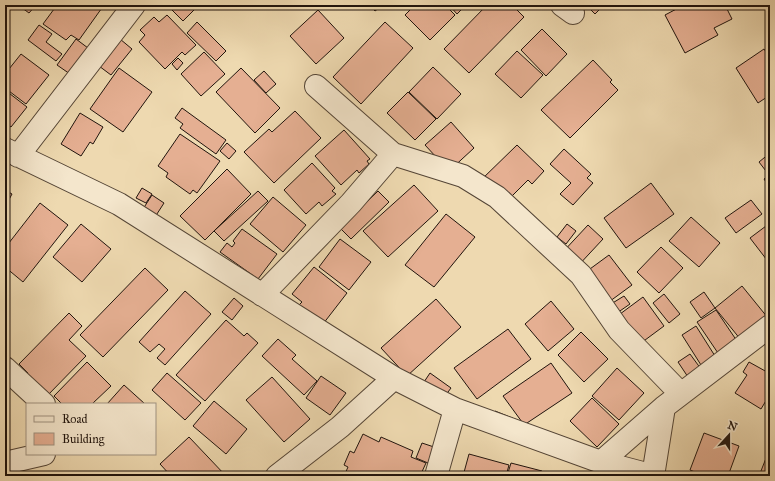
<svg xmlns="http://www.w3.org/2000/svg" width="775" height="481" viewBox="0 0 775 481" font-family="'IM FELL Great Primer',serif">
<rect width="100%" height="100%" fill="#eed9b0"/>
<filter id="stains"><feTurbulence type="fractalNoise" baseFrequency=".005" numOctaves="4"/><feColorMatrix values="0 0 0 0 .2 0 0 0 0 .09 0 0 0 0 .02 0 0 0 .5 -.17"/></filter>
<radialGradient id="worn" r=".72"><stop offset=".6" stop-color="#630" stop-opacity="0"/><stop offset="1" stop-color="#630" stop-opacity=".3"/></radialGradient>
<path fill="#e5af92" stroke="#20140d" d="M18 5H36L29 13Z
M57 5H104L79 40 71 35 66 40 43 24Z
M167 5H199L183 21Z
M369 5H383L375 11Z
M415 5H445L455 15 430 40 405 15Z
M449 5H466L457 14Z
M487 5H512L524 17 469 73 444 49Z
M586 5H604L595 14Z
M684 5H725L732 19 714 28 718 35 685 53 665 15Z
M318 10 344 38 316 64 290 36Z
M167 15 196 45 185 55 182 52 165 69 139 42 145 35 140 30 154 17 159 22Z
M197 22 226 51 216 61 187 33Z
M385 22 413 48 361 104 333 77Z
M39 25 52 34 46 42 62 54 56 61 28 40Z
M542 29 567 54 546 76 521 50Z
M76 39 88 48 70 74 57 65Z
M120 39 132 49 111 75 99 66Z
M764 49 770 58V95L758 103 736 68Z
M517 51 543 75 521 98 495 74Z
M204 52 225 74 201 96 181 74Z
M21 54 49 75 26 104 5 88V74Z
M178 58 183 63 177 70 172 64Z
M593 60 612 80 610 82 618 90 570 138 541 110Z
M433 67 461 94 437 119 409 92Z
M119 68 152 92 123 132 90 109Z
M241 68 280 108 255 133 216 92Z
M264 71 276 84 266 93 254 80Z
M5 90 27 107 11 127 5 123Z
M408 92 436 119 415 140 387 113Z
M182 108 226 140 216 154 180 128 183 124 175 118Z
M295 111 321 138 274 183 244 152 269 129 272 132Z
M80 113 103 127 93 144 90 142 81 156 61 144Z
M451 122 474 148 449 171 425 145Z
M344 130 370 159 367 161 369 164 359 173 357 170 341 185 315 156Z
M180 134 220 161 197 193 193 190 190 194 166 177 168 173 158 166Z
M227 143 236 151 229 159 220 151Z
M517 145 544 171 532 184 528 180 506 202 480 181Z
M564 149 591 174 587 178 593 183 573 205 560 194 571 183 550 164Z
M770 153V188L764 179 769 175 759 162Z
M312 163 335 188 332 191 336 194 322 206 319 202 306 214 284 190Z
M227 169 251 194 205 240 180 216Z
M651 183 674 214 626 248 604 218Z
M414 185 438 211 388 257 363 231Z
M142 188 152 194 146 203 136 198Z
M5 190 12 194 5 207Z
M258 191 268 201 224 241 214 231Z
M378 191 389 202 351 239 340 228Z
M152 195 164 203 155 217 143 209Z
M273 197 306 225 283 252 250 224Z
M751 200 762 214 736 233 725 218Z
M40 203 68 225 23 282 5 267V248Z
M446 214 475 237 434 287 405 265Z
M691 217 720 243 699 267 669 241Z
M770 223V264L750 238Z
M81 224 111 249 82 282 53 257Z
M567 224 576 231 566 244 557 237Z
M588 225 603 239 576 268 561 254Z
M242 229 277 254 258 279 220 252 227 243 232 247 235 243 233 241Z
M340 239 371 262 349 290 319 267Z
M661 247 683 268 659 293 637 272Z
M609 255 632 285 602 307 579 277Z
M314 267 347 293 323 324 299 305 302 302 292 294Z
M145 268 168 290 103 357 80 335Z
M742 286 768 318 741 340 715 308Z
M185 291 211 314 165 365 157 358 165 349 159 344 150 352 139 342Z
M704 292 715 308 701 318 690 302Z
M664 294 680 314 669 323 653 303Z
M624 296 630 304 617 313 611 304Z
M643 297 664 326 637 346 616 317Z
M234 298 243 306 232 320 222 312Z
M436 299 461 327 407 376 381 348Z
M551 301 574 329 548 351 525 324Z
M716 310 741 347 722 359 697 322Z
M69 313 82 326 69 340 86 356 46 397 25 377 28 373 19 364Z
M226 320 244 336 247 333 258 343 205 401 176 375Z
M696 326 715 356 701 365 682 335Z
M508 329 531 359 477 399 454 368Z
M581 332 608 359 584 382 558 355Z
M278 339 296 355 292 359 317 381 304 395 262 356Z
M690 354 701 369 688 377 678 362Z
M87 362 111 386 92 404H62L54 396Z
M749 362 767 372 770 369V394L761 409 735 393 747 375 743 372Z
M551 363 572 393 524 425 491 421 495 411 522 422 503 396Z
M617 368 644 393 619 420 592 396Z
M167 373 201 403 185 420 152 390Z
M430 373 451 388 442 400 422 385Z
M321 376 346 393 330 415 306 398Z
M272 377 310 419 284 442 246 400Z
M124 385 145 404H107Z
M592 398 619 424 597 447 570 421Z
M214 401 247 429 226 454 193 426Z
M704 433 739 446 728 476H705L690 470Z
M363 434 379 442 381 437 413 451 411 457 426 463 420 476H344L348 467 344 465 350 451 354 453Z
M189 437 226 476H171L160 464Z
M422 443 434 447 428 463 416 458Z
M770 448V476H759Z
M469 454 509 465 506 476H463Z
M511 463 542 471 541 476H507Z"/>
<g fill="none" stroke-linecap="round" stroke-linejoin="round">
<g stroke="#544536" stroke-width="24">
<path id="minor" d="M562 5 573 13
M316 86 393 154 463 176 497 197 581 275 619 330 681 394
M5 149 119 204 394 378 455 409 601 462 654 476
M18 156 134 5
M262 295 351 203 393 154
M5 368 44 404
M601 462 664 407 770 326
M5 463 44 454
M277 476 340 427 394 378
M436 476 455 409
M653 476 664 407"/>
</g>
<use href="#minor" stroke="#f4e6cc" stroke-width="22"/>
</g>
<rect width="775" height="481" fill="none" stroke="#eed9b0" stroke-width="20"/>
<rect x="6" y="6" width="763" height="469" fill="none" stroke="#20140d" stroke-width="2"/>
<rect x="10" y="10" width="755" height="461" fill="none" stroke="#20140d"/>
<rect x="26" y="403" width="130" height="52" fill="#f4e6cc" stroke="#9f9280"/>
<rect x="34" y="416" width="20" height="6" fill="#f4e6cc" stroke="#9f9280"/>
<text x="62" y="423" font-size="12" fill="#20140d">Road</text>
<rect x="34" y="433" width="20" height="12" fill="#e5af92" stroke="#9f9280"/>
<text x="62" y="443" font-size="12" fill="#20140d">Building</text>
<g transform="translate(729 435) rotate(21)" stroke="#f4e6cc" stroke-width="3" paint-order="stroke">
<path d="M0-3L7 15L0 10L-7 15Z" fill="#20140d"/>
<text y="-6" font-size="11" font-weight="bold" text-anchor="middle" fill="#20140d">N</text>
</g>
<rect width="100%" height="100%" filter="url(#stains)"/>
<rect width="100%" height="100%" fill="url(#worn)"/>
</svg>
